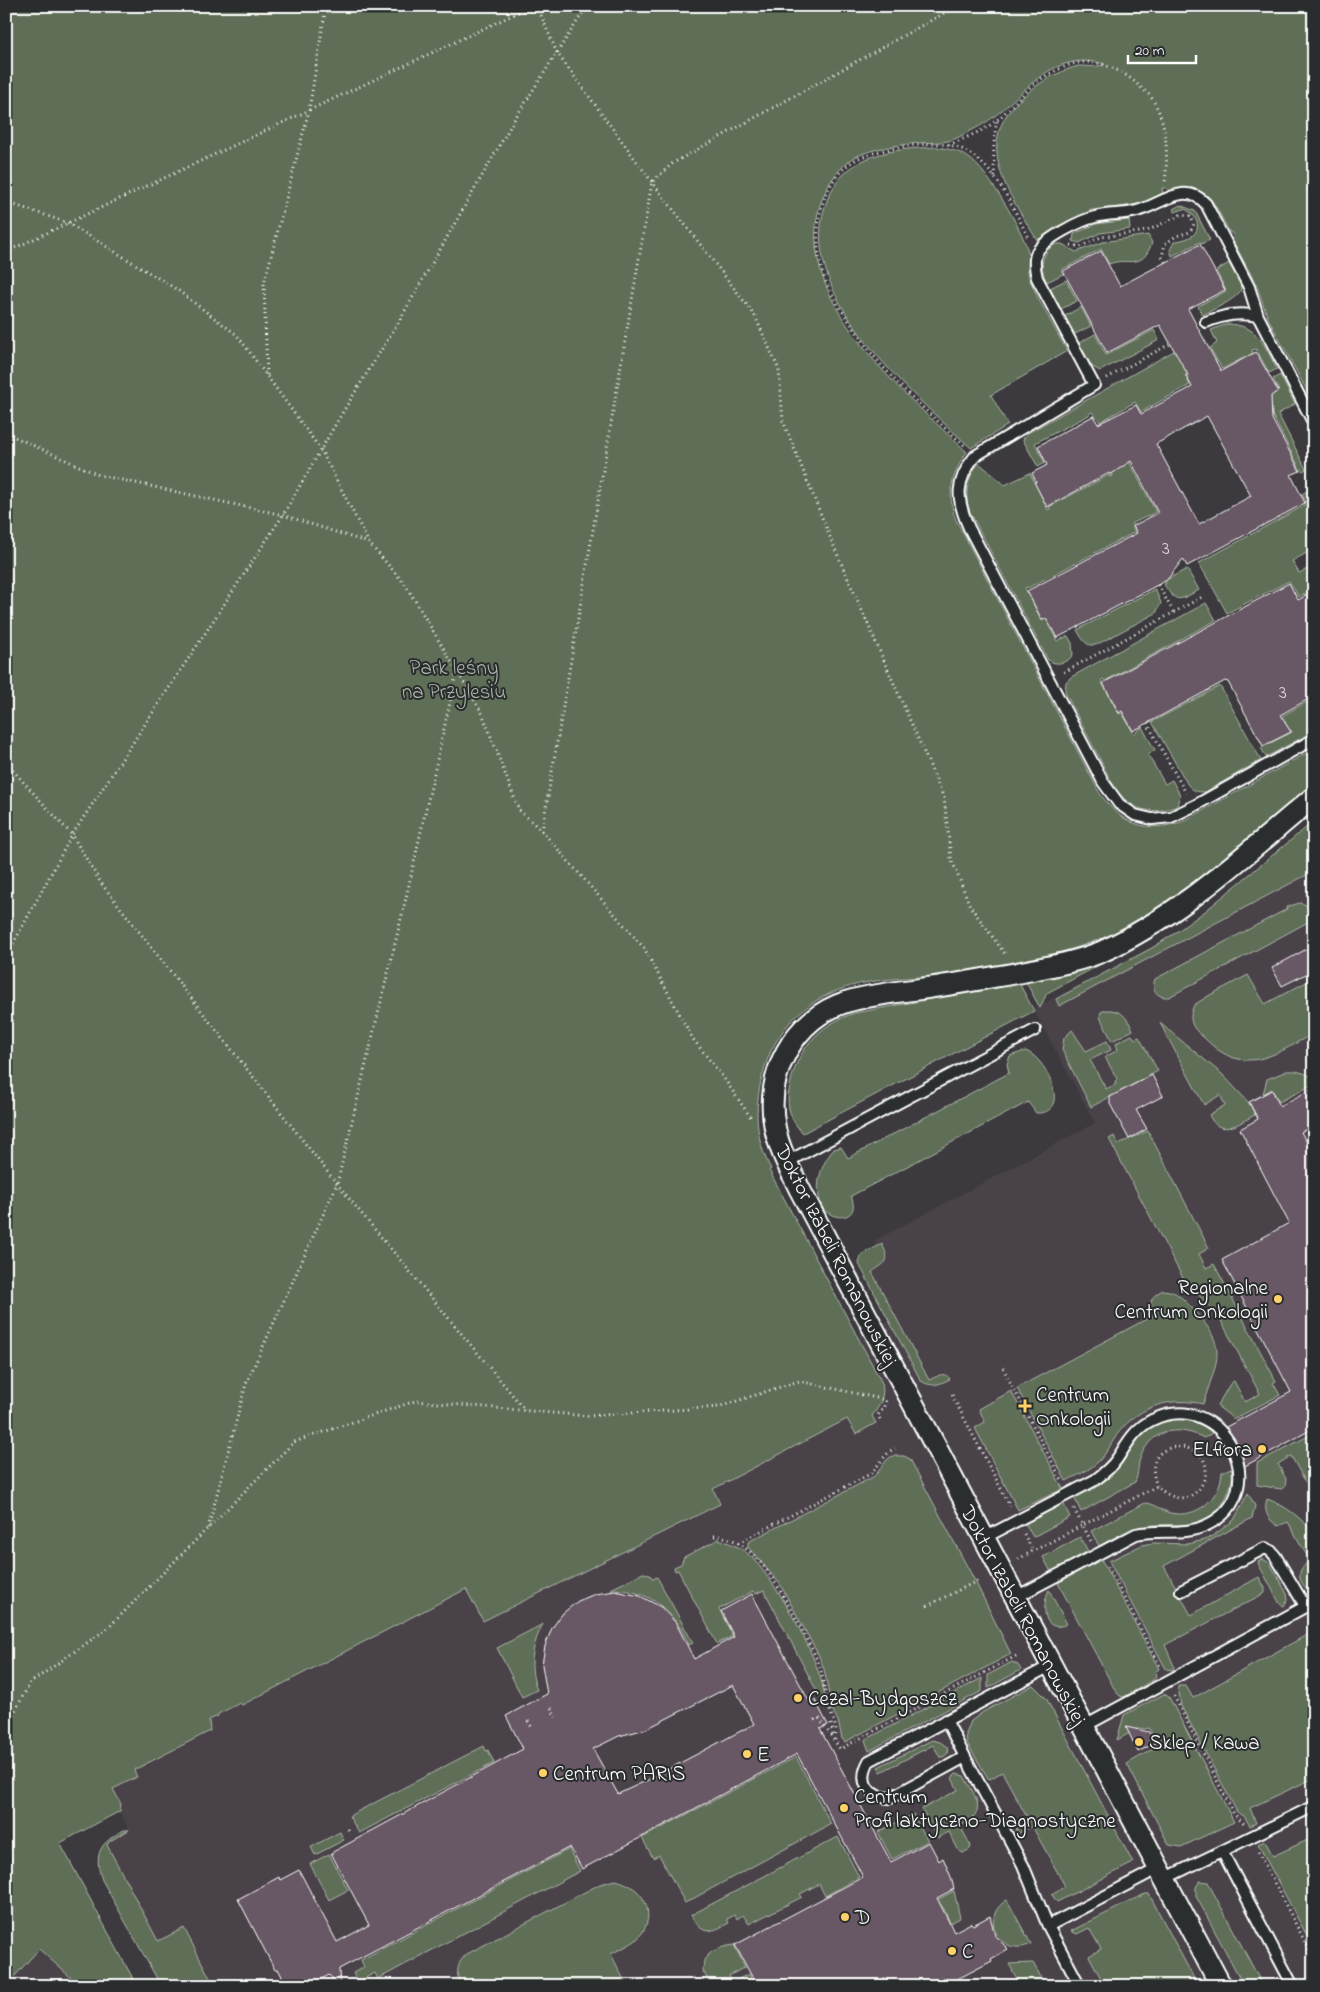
<svg xmlns="http://www.w3.org/2000/svg" width="1320" height="1992" viewBox="0 0 1320 1992" font-family="'Indie Flower',sans-serif">
<rect width="100%" height="100%" fill="#3c3a3e"/>
<filter id="ink" filterUnits="userSpaceOnUse"><feTurbulence type="fractalNoise" baseFrequency=".02" numOctaves="2"/><feDisplacementMap in="SourceGraphic" scale="10" xChannelSelector="R" yChannelSelector="G"/><feConvolveMatrix kernelMatrix="1 2 1 2 8 2 1 2 1" color-interpolation-filters="sRGB"/></filter>
<g filter="url(#ink)">
<path fill="#49434a" d="M1314 839V1986H179L104 1849 110 1841 129 1830 105 1782 207 1720 248 1699 857 1336 891 1319 861 1261 879 1252 874 1241 1095 1123 1033 1009 1248 896Z
M39 1949 80 1986H7Z"/>
<path fill="#5e6e56" stroke="#aeb6aa" d="M6 6H1314V404L1268 318 1256 284 1232 239 1234 238 1232 233H1230C1212 201 1211 182 1168 191L1166 188H1162L1163 193 1145 202 1127 206 1091 210 1037 240C1009 194 970 142 1023 97 1033 88 1045 79 1057 74 1064 71 1072 67 1079 66 1089 66 1097 68 1105 64 1042 48 1022 105 976 128 968 132 960 137 952 140 942 143 929 142 918 143 898 145 873 148 855 157 836 168 823 191 818 212 798 306 906 395 967 452 952 473 946 495 956 520L1099 792C1121 825 1146 834 1184 821L1314 749V783C1282 810 1249 836 1217 863 1185 889 1153 917 1115 933 1065 955 1007 966 953 974 922 978 890 977 859 984 809 995 774 1027 762 1077 754 1110 755 1139 771 1169L769 1170 882 1383C885 1396 880 1406 872 1416L876 1423 856 1434 847 1419 713 1489 720 1504 483 1621 466 1589 242 1705 240 1703 218 1714V1716L209 1720 210 1731 134 1770 137 1777 113 1789 121 1804 120 1811 60 1843 137 1986H80L39 1949 6 1986Z
M937 147C948 149 960 151 969 158 988 171 1022 229 1028 251 1031 259 1025 268 1030 280 1040 305 1055 328 1067 351L991 395 1008 425 971 448C911 392 789 292 828 198 847 153 893 149 937 147Z
M1180 205 1195 211 1210 240 1201 244 1200 242 1172 256 1170 250 1174 242C1179 240 1185 240 1190 237 1204 230 1196 213 1184 209L1175 212 1173 209Z
M1129 220 1130 229 1100 233 1079 243 1073 241 1074 234 1096 224Z
M1148 235 1152 243C1141 272 1129 256 1109 264L1101 249 1061 270 1063 274 1047 282C1039 267 1041 253 1056 244H1062L1076 252 1103 242Z
M1229 263C1232 270 1241 281 1241 288 1241 298 1211 310 1203 315L1198 306 1226 291 1216 271Z
M1066 280 1077 301 1061 309 1050 288Z
M1081 307 1091 326 1075 334 1065 316Z
M1227 324C1259 325 1263 344 1277 369L1269 373 1256 349 1252 350 1253 353 1222 369 1210 348 1217 343 1211 330Z
M1154 330 1159 340 1100 371 1091 366 1079 343 1095 334 1106 355Z
M1190 342 1188 373 1185 375 1190 385 1141 412 1135 402 1100 422 1092 412 1089 414V415L1035 443 1045 463 1038 467 1023 440 1026 434Z
M1280 375 1295 404 1278 414 1306 469 1303 471 1300 469 1272 415 1247 407 1277 391H1279L1273 379Z
M1129 461 1156 512 1131 524 1135 532 1028 588 1027 587 1025 588 1042 621 1046 619 1057 641 1068 636 1072 643 1073 655C1067 663 1056 666 1048 660L971 514C963 496 967 478 979 463L1005 485 1030 473 1048 510 1050 509 1049 507 1109 475 1110 477 1113 476 1112 472Z
M1314 487V549L1292 561 1299 573 1314 566V589L1299 597 1289 581 1227 613 1199 563 1307 504 1302 494Z
M1187 569 1199 590C1180 600 1176 605 1164 584L1166 583 1164 581Z
M1155 589 1161 603 1156 613 1096 645C1085 647 1082 638 1077 630Z
M1206 603 1216 620 1105 681 1103 679 1101 681 1119 714 1122 713 1134 734 1142 727 1155 750 1148 755 1165 784 1172 780 1180 795 1177 806C1162 812 1143 813 1129 803 1115 792 1107 773 1099 757 1088 736 1076 714 1065 692L1066 682 1071 677Z
M1220 686 1261 760 1205 792C1197 792 1193 791 1188 785L1152 722Z
M1314 698V731L1266 757 1261 748 1292 732 1291 730H1289L1282 716Z
M1314 821V871L1059 1006 1056 999 1152 948 1175 933 1204 912Z
M1300 903C1308 905 1314 909 1313 917L1310 921 1169 997C1157 998 1151 990 1155 979L1287 909 1286 907Z
M1133 947 1047 993 1040 1008 1026 982C1064 974 1099 964 1133 947Z
M1248 975 1265 1004 1314 978V1033C1286 1048 1255 1072 1223 1053 1215 1049 1209 1042 1202 1036 1191 1027 1188 1018 1194 1005L1210 995Z
M1019 983 1034 1011 803 1133C791 1122 786 1106 789 1091 795 1052 817 1025 855 1013Z
M1106 1010C1121 1009 1127 1017 1133 1030L1112 1041 1100 1017 1101 1012Z
M1160 1023 1223 1075 1249 1103 1255 1115C1239 1123 1220 1139 1209 1115L1225 1105 1220 1095 1204 1105Z
M1072 1030 1086 1051 1107 1041 1111 1050 1090 1060 1106 1089 1116 1084 1115 1081 1117 1079 1105 1057 1118 1050 1116 1043 1132 1035 1135 1039 1139 1037 1158 1071 1091 1107 1062 1050 1064 1038Z
M1025 1051C1046 1056 1073 1115 1036 1113L1028 1102 851 1196C861 1218 837 1223 823 1209 813 1188 820 1165 834 1149L841 1147 848 1158 1009 1073 1007 1064 1010 1056Z
M1287 1071C1297 1070 1305 1073 1314 1078V1084L1279 1102 1272 1089 1263 1094 1267 1079Z
M1148 1131 1209 1248 1199 1254 1206 1268 1214 1264 1276 1381 1273 1383 1280 1395 1234 1419 1217 1406 1230 1384 1234 1381 1245 1402 1260 1394 1218 1315 1184 1280 1109 1139 1114 1136 1118 1144Z
M882 1244C891 1263 887 1261 872 1272L929 1380C937 1377 944 1370 950 1379 940 1384 932 1388 921 1381L859 1264 861 1255Z
M1163 1290C1177 1291 1182 1298 1192 1308 1229 1348 1218 1357 1203 1404 1171 1397 1141 1405 1119 1432 1112 1441 1108 1452 1099 1461 1090 1470 1078 1475 1066 1481L1017 1388 1154 1315C1148 1302 1151 1296 1163 1290Z
M1011 1391 1063 1489 1018 1510 975 1428 985 1422 979 1409Z
M1182 1419C1193 1421 1205 1423 1212 1433L1204 1438C1180 1426 1153 1427 1141 1456 1137 1465 1139 1474 1135 1482L1081 1512 1074 1497C1086 1491 1101 1485 1111 1475 1138 1449 1136 1422 1182 1419Z
M1312 1434 1314 1438V1497L1291 1456 1278 1464 1286 1479 1285 1487 1281 1489 1257 1485V1463Z
M893 1456H904L910 1459 977 1585 1011 1654 845 1742 842 1739 838 1721 832 1709 824 1669 819 1656 780 1584 748 1547V1542L873 1477C881 1471 884 1459 893 1456Z
M1231 1468C1234 1476 1231 1485 1228 1493 1209 1538 1175 1519 1141 1527 1126 1531 1113 1538 1099 1546L1091 1531 1145 1503C1154 1503 1161 1510 1170 1513 1197 1519 1220 1499 1222 1472Z
M1248 1493 1255 1506 1252 1518 1164 1566 1191 1615 1259 1577 1265 1588V1593L1165 1645 1174 1666 1173 1670 1166 1669 1109 1561 1142 1545 1153 1543 1187 1544 1205 1540 1214 1535 1234 1520Z
M1267 1499C1285 1505 1301 1518 1314 1533V1592L1312 1593C1298 1583 1294 1571 1310 1561L1288 1522 1278 1526C1268 1520 1263 1511 1267 1499Z
M1063 1503 1070 1517 1033 1537 1025 1523Z
M1080 1537 1088 1551 1051 1572 1043 1557Z
M719 1539C728 1543 739 1546 747 1553 777 1580 827 1669 826 1709L764 1590 755 1594 753 1591 719 1609 733 1636 717 1644 678 1570 675 1571 674 1567 681 1564 684 1557Z
M1101 1559 1159 1669 1155 1672 1156 1677 1153 1680 1124 1697 1120 1696 1116 1692 1058 1583Z
M1262 1559 1270 1563 1287 1594 1288 1599 1284 1606 1280 1604 1259 1565 1258 1562Z
M643 1573 649 1574 653 1579 657 1577 693 1643 689 1645C673 1610 651 1590 611 1589Z
M1049 1590 1067 1624C1043 1635 1041 1606 1049 1590Z
M543 1624C532 1644 528 1668 537 1690L522 1697 497 1648Z
M1314 1631V1778L1250 1808 1256 1823 1250 1826 1244 1816 1237 1812 1181 1706 1178 1686H1186L1193 1698Z
M1012 1662 1018 1665 1021 1670 988 1688V1675Z
M982 1678V1691L869 1751 865 1740Z
M1033 1685 1046 1698 1133 1863 1057 1902 1052 1895 1065 1886 1032 1826 1019 1833 1016 1831 1017 1828 1029 1821 1006 1779 1002 1772 990 1779 988 1778 967 1743 966 1734 971 1721 983 1712Z
M1164 1694 1169 1697 1234 1822 1181 1847 1169 1845 1127 1764 1158 1746 1149 1728 1145 1729 1139 1728 1117 1740 1124 1715Z
M932 1740 940 1742 947 1747 948 1753 943 1757H940L933 1745 881 1772 878 1767Z
M484 1746 486 1751 488 1750 494 1763 359 1833 349 1816Z
M796 1757 831 1824 685 1903 659 1855 653 1858 642 1838Z
M956 1774 964 1776C976 1798 989 1812 960 1826L971 1846 970 1849 963 1853 959 1851 949 1832 937 1838 922 1809 958 1790 952 1778Z
M913 1814 928 1841 892 1859 878 1832Z
M124 1830H129L110 1841 107 1845 158 1941 184 1928 213 1984 212 1986H161L102 1880C93 1853 100 1843 124 1830Z
M340 1832 344 1840 315 1855 311 1847Z
M838 1837 859 1877 825 1896 819 1884 800 1894 802 1897 749 1924 743 1915 737 1919 735 1915 727 1919 729 1923C710 1933 702 1936 691 1915Z
M1314 1837V1949L1258 1844 1265 1841 1273 1856Z
M569 1849 580 1871 378 1979 375 1973 361 1980 356 1979 353 1973 364 1967 361 1960Z
M329 1854 348 1890 329 1900 310 1864Z
M615 1880C646 1886 660 1919 635 1941 628 1946 618 1950 611 1954L627 1986H461C455 1974 457 1962 467 1954L600 1884Z
M1200 1881 1208 1882 1211 1888 1263 1986H1244L1196 1896V1887Z
M954 1891 960 1918 950 1923 944 1909 937 1900Z
M1145 1894H1149L1198 1986H1105L1089 1956 1101 1949 1089 1928 1077 1934 1071 1931Z
M1007 1900 1031 1944C1000 1959 978 1917 1007 1900Z
M734 1945 745 1967 729 1976 732 1982 749 1974 755 1986H711L703 1971 704 1960C712 1949 721 1947 734 1945Z
M1033 1963 1046 1986H1021L1009 1964Z"/>
<path fill="#675965" stroke="#fff" fill-rule="evenodd" d="M1200 244 1225 290 1188 309 1221 371 1256 352 1278 391 1271 396 1272 419 1300 471 1291 475 1305 503 1187 566 1183 559 1167 580 1057 638 1046 618 1042 620 1027 591 1137 533 1133 526 1158 513 1131 461 1110 475 1109 473 1047 507 1034 482H1036L1032 473 1047 465 1038 446 1093 416 1098 424 1136 405 1141 414 1192 387 1186 376 1188 375 1160 325 1107 353 1063 271 1101 251 1120 286ZM1207 416 1251 496 1199 524 1156 444Z
M1289 583 1298 600 1314 591V696L1280 715 1291 732 1263 746 1228 682 1225 681 1133 731 1122 711 1119 713 1103 683Z
M1314 945V970L1282 986 1272 968Z
M1152 1075 1163 1096 1136 1110 1147 1129 1129 1139 1110 1104V1097Z
M1314 1088V1125L1301 1132 1314 1156V1428L1245 1466 1238 1445 1226 1427 1291 1392 1222 1260 1289 1223 1240 1129 1258 1119 1249 1102 1272 1090 1280 1106Z
M615 1591 640 1596 661 1607 676 1623 694 1659 734 1637 721 1611 752 1594 810 1703 815 1700 828 1725 820 1729 891 1862 929 1842 939 1861 943 1858 951 1877 954 1889 937 1898 954 1932 971 1923 973 1925 990 1916 995 1936 1008 1949 991 1959 992 1961 944 1986H757L735 1945 863 1877 797 1754 582 1869 570 1847 339 1969 340 1986 329 1975 309 1986H287L278 1969 275 1970 238 1899 279 1877 280 1880 299 1870 337 1942 369 1925 331 1853 523 1749 506 1716 547 1694 542 1665 545 1646 552 1628 563 1613 578 1601 595 1594ZM733 1685 754 1724 648 1780 618 1794 593 1749 619 1736 646 1729Z
M1126 1727 1149 1732 1155 1743 1138 1752Z"/>
<g fill="none" stroke-linecap="round" stroke-linejoin="round">
<g stroke="#fff" stroke-width="14">
<path id="service" d="M1206 322C1224 315 1239 312 1258 316
M1314 424 1258 316 1249 287 1206 204C1184 180 1161 205 1137 211 1123 215 1109 213 1095 217 1081 220 1044 239 1037 252 1033 260 1035 270 1037 278L1094 385 975 456C955 481 956 499 969 528L1103 782 1119 804 1135 815 1152 819 1171 817 1194 806 1314 739
M787 1162 1035 1030
M984 1538 1095 1480C1103 1474 1111 1468 1117 1459 1127 1444 1134 1429 1152 1420 1223 1386 1276 1492 1207 1525 1185 1536 1160 1529 1136 1534L1016 1597
M1181 1591 1265 1548 1271 1551 1276 1557 1305 1606
M1052 1665 869 1761C858 1781 867 1797 890 1798L965 1757 1023 1865 1048 1926 1080 1986
M946 1720 965 1757
M1083 1727 1314 1602
M1222 1851 1314 1806
M1164 1879 1222 1851 1293 1986
M1048 1926 1159 1868"/>
</g>
<g stroke="#fff" stroke-width="24">
<path id="minor" d="M1221 1986 799 1188C790 1169 779 1149 775 1128 764 1075 793 1019 846 1002 872 994 900 992 927 988 957 984 987 978 1017 973 1045 967 1074 963 1101 952 1182 915 1246 853 1314 797"/>
</g>
<path stroke="#fff" stroke-width="3" stroke-dasharray="1 4" stroke-linecap="butt" d="M537 6 557 53 652 182 754 314 779 370 783 421 832 542 944 798 951 858 970 906 1005 954
M949 145C965 138 984 131 997 120 1010 109 1020 96 1033 85 1044 76 1062 66 1077 63 1097 59 1123 70 1137 84 1141 88 1147 92 1151 97 1168 122 1168 154 1165 183
M995 177C993 157 993 141 997 121
M6 202 68 223 176 289 237 335 321 450 369 543
M1071 245 1080 247 1101 237 1147 231 1180 215 1190 216 1194 224 1190 232 1176 236 1165 244 1162 257 1165 262
M6 252 532 6
M267 375 264 284 309 110 326 6
M1107 378 1170 344
M6 433 99 475 283 515 369 543 405 584 482 713 519 810 542 831 644 948 693 1039 723 1077 751 1118
M964 445C934 418 903 391 877 360 869 351 862 340 855 330 843 312 830 295 823 274 811 236 818 180 857 159 871 152 892 149 908 146 926 144 947 141 964 150 996 167 1012 206 1028 237
M1158 585 1174 613
M1064 672 1204 596
M1147 723 1186 793
M6 763 72 835 101 883 337 1184 525 1410
M542 831 652 182 673 163 957 6
M6 957 72 835 283 515 341 415 398 323 514 120 587 6
M1003 1368 1062 1481
M952 1395 1010 1506
M880 1419 878 1415 883 1409 886 1400
M1074 1509 1091 1541
M208 1528 246 1384 337 1184 406 898 457 671
M1024 1534 1033 1551
M714 1536C754 1536 781 1592 798 1622 805 1636 813 1649 818 1663 824 1677 824 1693 829 1708 833 1720 838 1727 835 1740
M738 1543 870 1474C879 1466 884 1454 895 1448
M1018 1559 1157 1486C1171 1501 1193 1504 1203 1482 1223 1438 1135 1431 1157 1486
M1108 1567 1161 1668
M927 1606 979 1580
M1174 1696 1234 1814 1244 1824
M551 1708 556 1717
M815 1720 819 1718 840 1749 1018 1655
M528 1721 533 1729
M831 1724 834 1737
M6 1728 30 1683 108 1628 294 1442 415 1401 588 1416 718 1407 799 1381 886 1400
M348 1829 350 1832
M1258 1852 1314 1959"/>
<use href="#service" stroke="#2a2d2e" stroke-width="10"/>
<use href="#minor" stroke="#2a2d2e" stroke-width="20"/>
</g>
</g>
<g fill="#ffd166" stroke="#2a2d2e" stroke-width="2">
<circle cx="1278" cy="1299" r="5"/>
<path d="M1022.5 1398.5h5v5h5v5h-5v5h-5v-5h-5v-5h5z"/>
<circle cx="1262" cy="1449" r="5"/>
<circle cx="798" cy="1698" r="5"/>
<circle cx="1139" cy="1742" r="5"/>
<circle cx="747" cy="1754" r="5"/>
<circle cx="543" cy="1773" r="5"/>
<circle cx="844" cy="1808" r="5"/>
<circle cx="845" cy="1917" r="5"/>
<circle cx="952" cy="1951" r="5"/>
</g>
<g text-anchor="middle" stroke-width="4" stroke-linejoin="round" paint-order="stroke">
<g font-size="19" fill="#d9d6d8">
<text x="1166" y="554">3</text>
<text x="1283" y="698">3</text>
</g>
<g font-size="21" fill="#aeb6aa" stroke="#2a2d2e">
<text x="454" y="674">Park leśny<tspan x="454" dy="24">na Przylesiu</tspan></text>
</g>
<g font-size="21" fill="#fff" stroke="#2a2d2e">
<text transform="translate(837 1255) rotate(63)" y="7">Doktor Izabeli Romanowskiej</text>
<text transform="translate(1024 1615) rotate(62)" y="7">Doktor Izabeli Romanowskiej</text>
</g>
<g font-size="21" fill="#fff" stroke="#2a2d2e" text-anchor="start">
<text x="1268" y="1294" text-anchor="end">Regionalne<tspan x="1268" dy="24">Centrum Onkologii</tspan></text>
<text x="1036" y="1401">Centrum<tspan x="1036" dy="24">Onkologii</tspan></text>
<text x="1252" y="1456" text-anchor="end">ELflora</text>
<text x="808" y="1705">Cezal-Bydgoszcz</text>
<text x="1149" y="1749">Sklep / Kawa</text>
<text x="757" y="1761">E</text>
<text x="553" y="1780">Centrum PARIS</text>
<text x="854" y="1803">Centrum<tspan x="854" dy="24">Profilaktyczno-Diagnostyczne</tspan></text>
<text x="855" y="1924">D</text>
<text x="962" y="1958">C</text>
</g>
</g>
<rect width="1320" height="1992" fill="none" stroke="#2a2d2e" stroke-width="25"/>
<rect x="12" y="12" width="1295" height="1967" fill="none" stroke="#fff" stroke-width="2" filter="url(#ink)"/>
<path d="M1128 55v8h68v-8" fill="none" stroke="#ffffff" stroke-width="2.5"/>
<text x="1135" y="55" font-size="15" fill="#ffffff" stroke="#2a2d2e" stroke-width="4" paint-order="stroke">20 m</text>
</svg>
